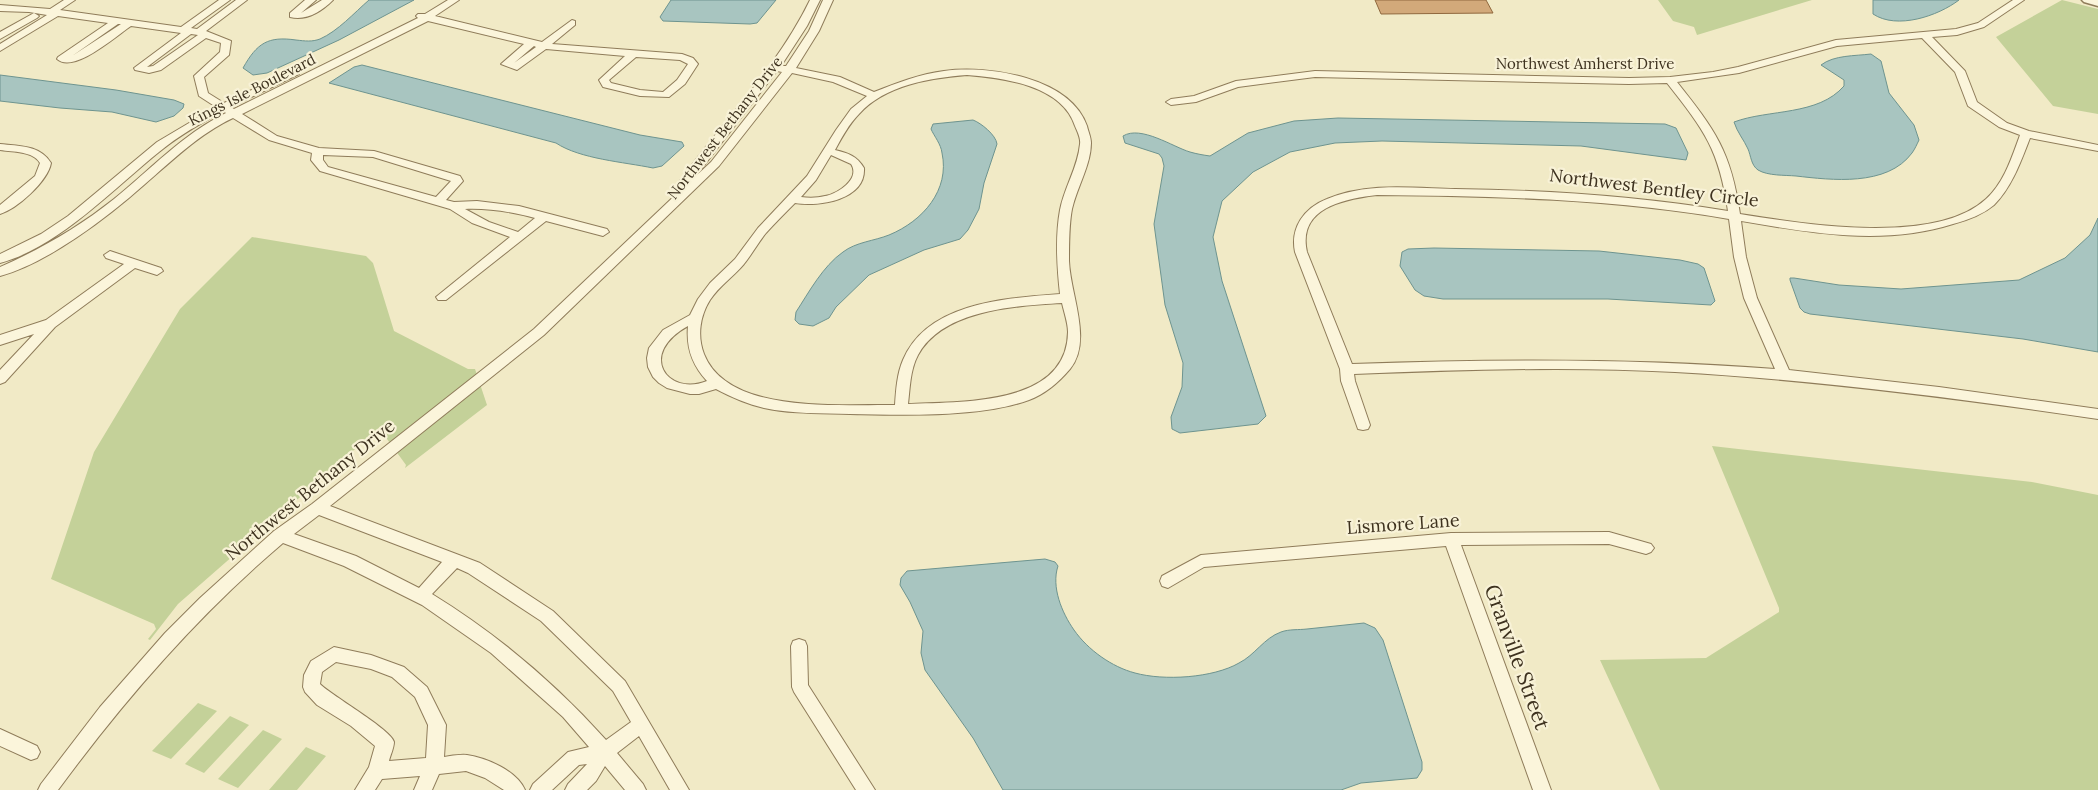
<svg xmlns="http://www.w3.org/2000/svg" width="2098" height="790" viewBox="0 0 2098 790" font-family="Lora,serif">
<rect width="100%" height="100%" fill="#f1eac6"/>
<path fill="#c4d199" d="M1658 0H1812L1697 35 1694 27 1673 21Z
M2062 0 2098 9V114L2053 106 1996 37Z
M252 237 366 256 373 263 394 331 468 369H475L487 405 405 468 406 465 379 428 178 604 150 640 148 639 156 629 154 624 51 579 94 452 180 309Z
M1712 446 2032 482 2098 495V790H1660L1600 660 1706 658 1779 612V608Z
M198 703 217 711 171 759 152 751Z
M230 716 249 725 204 773 185 764Z
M263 730 282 739 238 788 218 779Z
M306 747 326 756 297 790H269Z"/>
<path fill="#a8c5c0" stroke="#6e948f" d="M369 0H414L339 40 267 73 253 75 243 68C257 43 268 36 296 40 305 41 312 42 320 39 338 31 354 13 369 0Z
M671 0H776L757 23 750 24 663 21 660 17Z
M1873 0H1959C1938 16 1897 30 1873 14Z
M1871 54 1881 61 1889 93 1914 125 1919 140C1917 144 1915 149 1912 153 1887 187 1831 180 1796 176 1785 175 1768 176 1758 170 1751 165 1751 156 1748 149 1744 140 1737 132 1734 122 1769 109 1818 116 1844 86V80L1821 65C1834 55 1855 56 1871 54Z
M362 65 640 135 682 142 684 146 662 166 653 168C624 162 580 159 556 143L329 83 354 67Z
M0 75 116 90 174 100 184 104 183 108 174 116 156 122 112 112 60 108 0 101Z
M1338 118 1665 124 1676 128 1688 153 1686 160 1581 146 1382 141 1335 143 1290 152 1253 172 1222 201 1213 237 1222 281 1266 416 1258 424 1180 433 1172 429 1171 417 1182 387 1183 363 1165 305 1154 224 1164 166 1162 158 1159 154 1125 143 1123 136C1141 125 1173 147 1190 152 1197 154 1203 155 1210 156L1248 133 1294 121Z
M973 120C981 123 996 135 997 144L984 183 979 209 968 230 960 239 924 250 869 275 836 307 829 318 813 326 799 324 795 320 796 312C809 292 823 266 843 252 856 242 874 241 889 235 923 221 950 190 942 153 941 144 934 136 931 129L933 124Z
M2098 218V352L2023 339 1810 314 1804 312 1800 308 1790 280V278H1794L1839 285 1901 289 2019 280 2065 258 2090 235Z
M1434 248 1599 251 1680 260 1698 264 1704 268 1715 301 1711 305 1608 299H1443L1424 296 1415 290 1400 266 1402 252 1408 249Z
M1045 559 1055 562 1058 566C1051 587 1062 613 1074 630 1088 650 1112 667 1135 673 1164 681 1213 678 1239 663 1255 655 1264 638 1281 632 1289 629 1299 630 1307 629 1326 627 1345 625 1364 623L1375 628 1383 640 1422 762V770L1417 778 1361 783 1341 790H1003L973 738 925 670 921 653 923 631 910 602 900 585 901 578 907 571Z"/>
<path fill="#d2a97a" stroke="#90683e" d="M1375 0H1486L1493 13 1381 14Z"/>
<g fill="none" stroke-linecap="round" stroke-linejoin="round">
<g stroke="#8f7c5a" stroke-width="2">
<path id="minor" d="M64 0H75L60 10 181 27 219 0H230L191 28 197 29 236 0H247L206 31 231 41 229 55 204 77 208 93 224 103 290 72 294 71 299 74 231 107 234 109 418 18 416 16 418 14H425L448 0H459L435 16 542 42 572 20 575 21V25L552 44 682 54 693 58 698 64 685 84 669 97 640 96 603 87 599 80 625 56 546 49 517 70 501 64 524 44 428 21 242 114 277 136 319 148 374 151 460 176 463 181 446 200 454 202 477 201 519 206 607 229 609 232 603 236 546 221 446 300H438L436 297 510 237 472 223 450 209 320 171 311 160 312 153 269 140 233 118C199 134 173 160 145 184 108 217 48 263 0 276V267C41 249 79 227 114 199 151 169 183 134 226 113L223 111C201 123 178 136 159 152 113 189 59 247 0 263V254L41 234 68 216 157 142 216 107 199 96 194 76 220 52 221 43 206 38 161 70 149 73 135 70 134 68 181 33 131 26C116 36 74 74 57 59L58 57 108 23 58 16 0 51V44L47 15 29 12 0 11V5L50 9ZM118 24H121L72 56ZM191 34 198 35 153 66 147 67ZM534 46 536 47 514 63ZM636 57 680 60 688 64 677 80 663 92 640 90 611 83 609 80ZM323 155 373 157 451 181 436 197 328 167 323 160ZM465 209C488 208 513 212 535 218L518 232 489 222Z
M305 0H316L301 13 322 0H333C321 12 306 21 290 17V13Z
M810 0H820L807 26 781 66H786L809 31 823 0H833L819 31 796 68 840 77 874 92C897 83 920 74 944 71 989 65 1070 77 1087 126 1088 131 1091 137 1091 143 1091 165 1077 187 1072 209 1069 224 1069 245 1069 261 1070 294 1093 341 1070 369 1059 382 1045 394 1029 400 980 418 902 415 850 414 821 413 792 414 764 408 747 404 731 397 716 389L699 394H690L667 388 659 383 653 377 648 367 647 358 649 348 663 330 690 315 698 299 710 283 735 259 758 228 807 176 836 130 851 109 867 96 833 82 792 73 719 166 544 335 330 506 480 563 553 611 625 681 689 790H670L639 736 617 753 643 784 646 790H625L605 766 596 781 587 790H565L568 784 587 764 579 765 552 790H530L533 784 568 752 589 747 563 717 491 653 422 605 344 566 283 543C197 616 125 699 58 790H38L41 784 100 707 165 633 200 598 274 531 312 504 534 329 686 185 681 184 679 182C723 121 777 68 810 0ZM777 71 782 72 711 162 696 176ZM967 75C1003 78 1062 85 1075 126 1077 131 1081 138 1080 144 1078 167 1064 188 1060 210 1055 237 1057 267 1060 294 1007 298 927 302 903 360 897 374 896 390 895 405 841 404 728 415 704 354 697 336 700 316 710 300 719 286 733 277 744 264 752 254 758 243 766 233 775 223 785 213 795 203 819 207 866 200 864 168 857 156 848 153 835 150 842 137 849 124 859 114 885 85 930 78 967 75ZM831 155 851 164C861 179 837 194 825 196 817 198 809 198 801 197L816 180ZM1062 303C1064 312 1068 323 1068 332 1067 407 960 401 908 404 910 388 910 370 918 355 943 309 1017 306 1062 303ZM688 326C686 348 692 365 707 381 667 397 637 354 688 326ZM319 515 442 562 419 588 356 556 294 534ZM457 568 468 573 541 621 613 691 631 722 606 740C556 684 497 634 432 594Z
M2013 0H2024L1984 27 1957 35 1932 37 1965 71 1977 102 2007 123 2029 131 2098 145V151L2030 138C2021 161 2012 187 1994 205 1982 215 1968 220 1953 224 1884 246 1810 233 1741 221L1746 257 1757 298 1789 370 1939 387 2098 409V419C1957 398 1817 380 1675 372 1568 366 1461 370 1354 374L1355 381 1370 425 1368 429 1363 430 1358 429 1341 381 1340 369 1295 252C1290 228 1304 208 1327 199 1367 182 1412 188 1455 189 1547 190 1637 196 1728 211 1719 150 1705 131 1667 83L1629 84 1315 77 1238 87 1196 102 1171 105 1166 102 1171 99 1194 96 1236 81 1315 71 1629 78 1670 77 1713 72 1738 67 1836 40 1956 29 1978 23ZM1922 38 1955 72 1968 106 1999 127 2020 135C2012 157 2004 183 1986 199 1935 246 1803 224 1740 214 1731 151 1715 130 1677 82L1739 73 1837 46ZM1377 195C1495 196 1612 199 1729 219L1734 257 1744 298 1775 369C1633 358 1493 359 1352 364L1307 252C1297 208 1344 199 1377 195Z
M34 13 39 16 37 18 0 39V32Z
M0 144C19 146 40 145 51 163 48 181 17 209 0 214V205L35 176 40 163C33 151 13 152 0 150Z
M110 251 161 268 163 271 157 275 135 268 55 327 5 382 0 384V370L34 334 0 345V335L46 320 124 264 106 258 104 255Z
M1609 532 1651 544 1654 548 1651 552 1646 554 1609 544 1461 545 1551 790H1533L1446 546 1204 567 1168 588 1162 586 1160 581 1162 576 1201 555 1451 533Z
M799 639 805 641 807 646 808 685 875 790H856L794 692 792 687 791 646 793 641Z
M334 647 371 655 404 667 427 687 446 725 444 757C451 756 460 754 467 755 487 758 517 771 525 790H504L485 778 466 771 439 774 432 790H414L420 776 382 779 375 790H355L369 767 375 746 351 726 317 705 305 692 303 687 304 675 311 661ZM336 662 371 669 392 677 415 697 428 725 426 758 389 761C390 756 394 748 394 742 392 730 332 696 320 684L322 672Z
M0 729 37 746 40 752 37 758 31 760 0 746Z"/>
</g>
<g stroke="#8f7c5a" stroke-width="3">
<path id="tertiary" d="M2082 0H2098V6L2084 2Z"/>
</g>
<use href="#minor" fill="#fbf5db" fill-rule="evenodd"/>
<use href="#tertiary" fill="#fbf5db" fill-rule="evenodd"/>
</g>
<g text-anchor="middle" stroke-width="4.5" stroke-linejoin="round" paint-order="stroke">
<g font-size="15" fill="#3e321f" stroke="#f8f2d7">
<text x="1585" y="69">Northwest Amherst Drive</text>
<text transform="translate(252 90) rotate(-27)" y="5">Kings Isle Boulevard</text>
<text transform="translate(725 128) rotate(-52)" y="5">Northwest Bethany Drive</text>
</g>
<g font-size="18" fill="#3e321f" stroke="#f8f2d7">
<text transform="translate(1654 188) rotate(7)" y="6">Northwest Bentley Circle</text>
<text transform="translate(310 490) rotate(-39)" y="6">Northwest Bethany Drive</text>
<text transform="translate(1403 524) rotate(-4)" y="6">Lismore Lane</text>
</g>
<g font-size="21" fill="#3e321f" stroke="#f8f2d7">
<text transform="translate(1517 657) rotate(70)" y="7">Granville Street</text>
</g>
</g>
</svg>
